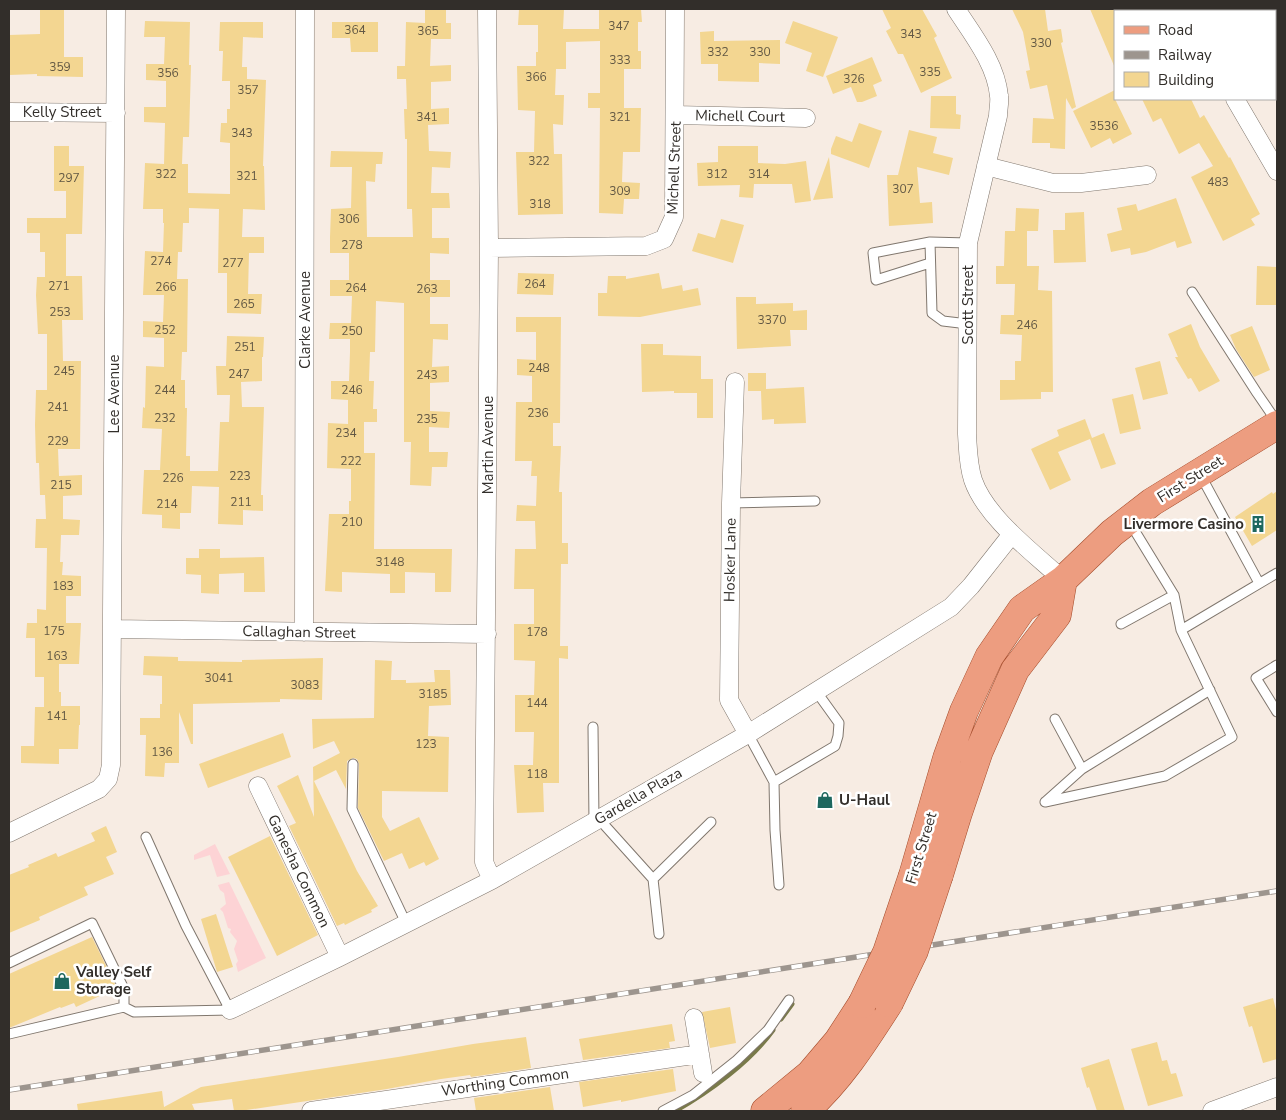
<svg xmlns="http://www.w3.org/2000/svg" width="1286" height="1120" viewBox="0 0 1286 1120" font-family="'Nunito Sans',sans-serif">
<rect width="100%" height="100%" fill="#f7ece3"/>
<path fill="#fdd3d5" d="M215 844 230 874 217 877 210 855 194 860V855Z
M229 882 266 958 238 972 236 964 238 961 234 949 237 941 230 932 231 929 228 928 223 912 220 909 226 904 224 893 220 890 218 885Z"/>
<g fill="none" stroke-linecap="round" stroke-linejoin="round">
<path stroke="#797a49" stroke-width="5" d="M781 1019 792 1004
M675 1111C709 1092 750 1062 773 1030"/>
</g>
<path fill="#f3d691" d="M40 9H64V57H83V77L37 76V74L9 75V35L40 34Z
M425 9H446V23H451V39H431L430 66 451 65V81L431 82V109L449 108V124L428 125 429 151 451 152 450 168 432 167 431 193H449L450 208H432V238H449V254L430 253V280H450V297H430V324H448V340L433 339 432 367 449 366V382L430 383V411L450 412 449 428 429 427V452H448L447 467H432L431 486 410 485 411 442H404V303L376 301 375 352H370L369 381H374L373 409H377V422H364V453H375L374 549H452L451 592H435V573L405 572V593H390V574L342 572V592L325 591 329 514H349V501H351V469L327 468 328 423 348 424V400L331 399V381H349L350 352V339H329L330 323H351L352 296H330V280H349V253H330V237L331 209 351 208 352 167H330L331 151 383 152 382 164H376L375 182 366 181 367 237H413L412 209H407V139H405L404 109H407L406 79H397V66H405L406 22 425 23Z
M519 9H564L563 29H599V9H641L642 22H638V51H641V69H624V108H641L640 152H623L622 182 640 183 639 199H624L623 214 599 213 600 108H588V93H600V41L566 42V69H556L555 95H564L563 125 553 124 554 154H562L563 214 518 215 516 152H534L535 111 518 110 517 66H536V52H538V25H518Z
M882 9H922L937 36 934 38 952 78 921 93 903 54H898L886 31 891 28Z
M1012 9H1045L1048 31 1061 29 1063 42 1061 43 1076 107 1072 109 1066 98 1065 149 1050 148V143H1032L1033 118 1054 119 1047 85 1030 89 1026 71 1030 70 1023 32Z
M1090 9H1115V68Z
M145 21 190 22 189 65H191L189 137H183L182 164H188V193L230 194V143L220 142 221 123H227V109H230V81H222L223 51H219L220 22H263V38L243 37 242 67H247V79L266 80 263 166H264L265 210 243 209 242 237H264V253H249L248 294H262L261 314 227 313V273H218L219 209 189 208V223H183L182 252H178L177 279H188L187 352H182L181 380H185V408H187L186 456H190V471H218L220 422H229L230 395H217L216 366H226L227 336 264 337 263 357H262V381L241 382 242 407H264L261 495H263V511L243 510V525L218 524 219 487 192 486 191 513H180V529L162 528V515L142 514 144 470H160L162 429 142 428 143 407 145 408 146 366 164 367V338L143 337V321L163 322 164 295H143L145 251 163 252 164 223H163V209H143L145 163 164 164 165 123 144 122V107H166V81L146 80V64H164L165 37H144Z
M793 21 838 37 823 77 806 71 812 53 785 43Z
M332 22H378V52H351L350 38H332Z
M714 31V41L780 40V64L759 63V82L718 81V64H701L700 32Z
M872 57 882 81 873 85 877 96 862 102H857L851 87 833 94 826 76Z
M1115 90V99L1132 134 1113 144 1110 138 1091 148 1073 111Z
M931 96H956V114L961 115 960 129 930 128Z
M1142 99H1191L1200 118 1204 115 1229 158 1230 157 1260 214 1251 219 1255 225 1223 241 1191 177 1213 166 1199 143 1179 154 1161 118 1153 122Z
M859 123 882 131 869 168 831 154V149L836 136 852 142Z
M909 130 937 137 933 153 953 158 949 175 917 167 920 203 932 202 933 223 889 226 887 175H898Z
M54 146H69V166H84L82 234H66V276H82L83 320H62L63 361H81L80 449H58L59 476 82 475V495L63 496V519L80 520 79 535H61L60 562H63L62 575 81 576V596H66V623H81L79 664H59V692H61V706H80V725H79L78 749H59V764L21 763V746H34L35 707H44V677H35V638H26L27 623H37V609L46 610 47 548H35L36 519H46L45 495H40L39 463H36L35 425 36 390H47V334H38L36 295 37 277H45V252H40V233H27V218H66V191H54Z
M718 146H758V163L785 164 806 161 811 201 795 203 792 184H754L753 198 739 197 740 185 698 186 697 163 718 162Z
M829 157 833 198 813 200Z
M1176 198 1192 243 1177 248 1175 241 1146 252 1131 255 1130 248 1111 252 1107 234 1122 230 1117 208 1136 204 1138 211Z
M1016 208 1039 209 1038 231H1027V266H1039L1038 290 1052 291 1053 392H1041V399L1000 400V380H1015V361H1021L1022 335 1000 334 1001 315H1014L1015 284H996V266H1004L1005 231H1015Z
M1084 212 1086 262 1054 263 1053 230H1065V213Z
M721 219 744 225 733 263 692 251 698 233 715 238Z
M1257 266 1277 267V305H1256Z
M518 273 554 274 553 295 517 294Z
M659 273 662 289 682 285 683 291 698 288 701 305 640 317 598 316V293H607L608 276H626V279Z
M736 297H756V304L793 303V311L807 310V330H790L791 346 737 349Z
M516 317H561L560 423H553V446H561L559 492H562V543H568V564H561L560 646H568V659L559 658V783H543L544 812 517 813 514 765H533L534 732H515V695H534L535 661 514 660V624H534V589H514L515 549H536L535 521H516L517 505 536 506 537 476H531L532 461H515L516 402H532V376L517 375V359L536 360V332H516Z
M1191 324 1200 347 1220 381 1199 392 1191 378 1188 379 1175 357H1178L1168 334Z
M1252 326 1270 370 1254 377 1236 349 1230 335Z
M641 344H663V355L701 356V379H713V418H697V393H674V391L642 392Z
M1160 361 1168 394 1143 400 1135 368Z
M748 373H766V389L804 387 806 423 774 424V419L762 420 761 391H748Z
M1133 394 1141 429 1120 434 1112 399Z
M1085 419 1092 438 1104 433 1116 464 1101 469 1090 439 1058 452 1071 480 1050 490 1031 449 1059 436 1057 430Z
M1277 491V530L1252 546 1235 517 1272 492 1273 494Z
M199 549H220V558L264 557 265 592H244V573L219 574V594L201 593V575L186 574V558H199Z
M144 656 178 657V661L242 662V660L323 658 322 700 280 699V702L193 704V744H191L179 712V763H165L164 777 145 776 146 735H140V718H160V704H162V676L143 675Z
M375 660 392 661 391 680H406V683L435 682 434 670H450L451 705 429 706 428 736 449 737 448 792 382 791V817L390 831 419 817 439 859 426 866 424 862 409 869 402 853 384 861 358 808 359 764 357 759 353 758 347 761 346 789 336 770 314 781 357 871 378 906 371 910 372 912 355 920 345 925 344 923 337 926 289 826 296 823 277 786 298 775 314 817 313 767 340 753 334 741 313 749 312 719 374 718Z
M283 733 291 757 208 788 199 764Z
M106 826 117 852 106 857 114 874 84 887 88 895 39 917 40 920 9 933V875L29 867 28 865 56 853 58 857 95 841 91 833Z
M270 836 318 935 277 956 228 857Z
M216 914 233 967 217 972 201 919Z
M92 937 117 988 76 1007 74 1003 61 1008 60 1007 9 1028V974Z
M1273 998 1277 1014V1059L1263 1063 1252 1026 1249 1027 1243 1007Z
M730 1007 736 1043 710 1048 702 1012Z
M672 1024 675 1041 669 1042 670 1048 583 1060 579 1039Z
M526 1037 531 1068 471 1077 470 1075 441 1079 387 1089 240 1111H234L232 1099 192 1104 195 1111H78L77 1104 162 1091 164 1107 201 1087 398 1057 473 1044Z
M1157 1042 1162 1061 1167 1060 1171 1074 1176 1073 1183 1096 1148 1106 1131 1049Z
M1109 1059 1125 1111H1097L1089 1087 1087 1088 1081 1068Z
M673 1069 676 1091 621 1102V1100L583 1107 579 1082Z
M550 1087 554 1111H476L474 1098Z"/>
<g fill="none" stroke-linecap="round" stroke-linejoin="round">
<g stroke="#80776e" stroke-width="11">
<path id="lane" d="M930 242 932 313 943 321 968 324
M930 263 876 280 873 253 930 242 968 243
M1192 292 1257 393 1277 422
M1201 476 1259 583
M731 503 815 501
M1130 523 1174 595 1181 630 1277 573
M1121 624 1174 595
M1277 665 1256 678 1277 712
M1055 719 1082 769
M593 727 594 822
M748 734 774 782 775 830 779 885
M353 764 352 809 406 923
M774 782 835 746 838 736 839 723 816 691
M1045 802 1165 776 1232 737 1181 630
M1045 802 1082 769 1210 690
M599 819 653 879 711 822
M653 879 659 934
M9 963 92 923 124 989V1007
M9 1034 124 1007 134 1012 230 1010 186 926 146 837
M663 1111 693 1095 737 1060 768 1030 789 1000"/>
</g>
<g stroke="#80776e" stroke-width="19">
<path id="street" d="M487 9 489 248 484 862 492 880
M956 9C973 35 996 64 999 96 1000 102 998 110 998 116L968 243 967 434C968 450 968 465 973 480 986 518 1034 553 1063 580
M1182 9 1183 11
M1235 99 1277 171
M9 112 116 113
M675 115 806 118
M986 166 1053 183H1081L1147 175
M489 248 646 246 664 239 674 217 675 9
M735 382 731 503 729 700 748 734
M112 629 487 634
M304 632 305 9
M258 786 340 957
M9 833 99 789 108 779 111 765 116 9
M230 1010 340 957 492 880 748 734 951 607 971 586 1012 534
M694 1018 703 1073
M311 1111 700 1054
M1212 1111 1277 1087"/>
</g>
<g stroke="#a44c2b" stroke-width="29">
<path id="primary" d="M913 875 947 758 964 711 989 657 1022 609 1063 580 1112 533 1152 502 1277 425
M939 875 958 813 979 751 1015 670 1057 615 1063 580
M765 1111 810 1074 838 1041 862 1004
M805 1111C840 1080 864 1042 889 1003"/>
</g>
<use href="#lane" stroke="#fff" stroke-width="9"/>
<use href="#street" stroke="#fff" stroke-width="18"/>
<use href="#primary" stroke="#ed9d80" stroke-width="28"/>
<g stroke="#9d958e" stroke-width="5.5">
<path id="rail" d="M9 1090 1277 891"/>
</g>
<use href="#rail" stroke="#fff" stroke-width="4" stroke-dasharray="11" stroke-linecap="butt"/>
<g stroke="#a44c2b" stroke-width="29" stroke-linecap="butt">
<path id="primary-bridge" d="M889 1003 914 951 939 875
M862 1004 887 952 913 875"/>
</g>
<use href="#primary-bridge" stroke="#ed9d80" stroke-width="28"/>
</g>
<defs>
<g id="building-bare" transform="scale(1.35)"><path d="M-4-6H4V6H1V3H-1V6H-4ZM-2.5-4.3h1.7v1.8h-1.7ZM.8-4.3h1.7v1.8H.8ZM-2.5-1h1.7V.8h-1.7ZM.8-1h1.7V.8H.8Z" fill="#1d675f" stroke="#fff" stroke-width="2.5" paint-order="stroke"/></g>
<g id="shop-bare" transform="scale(1.35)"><path d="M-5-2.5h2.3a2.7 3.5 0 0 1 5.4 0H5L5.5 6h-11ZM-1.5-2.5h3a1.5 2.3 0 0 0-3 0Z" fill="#1d675f" stroke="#fff" stroke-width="2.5" paint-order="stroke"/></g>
</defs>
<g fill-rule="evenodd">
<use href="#building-bare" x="1258" y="524"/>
<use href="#shop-bare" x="825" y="800"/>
<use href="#shop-bare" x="62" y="981"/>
</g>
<g text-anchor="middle" stroke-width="5" stroke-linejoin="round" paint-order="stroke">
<g font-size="12" fill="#625844">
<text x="619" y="30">347</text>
<text x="355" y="34">364</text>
<text x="428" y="35">365</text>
<text x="911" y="38">343</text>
<text x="1041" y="47">330</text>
<text x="718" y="56">332</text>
<text x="760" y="56">330</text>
<text x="620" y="64">333</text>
<text x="60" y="71">359</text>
<text x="930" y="76">335</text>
<text x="168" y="77">356</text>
<text x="536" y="81">366</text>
<text x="854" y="83">326</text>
<text x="248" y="94">357</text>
<text x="427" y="121">341</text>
<text x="620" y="121">321</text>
<text x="1104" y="130">3536</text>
<text x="242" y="137">343</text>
<text x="539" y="165">322</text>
<text x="166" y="178">322</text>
<text x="717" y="178">312</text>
<text x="759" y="178">314</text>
<text x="247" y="180">321</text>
<text x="69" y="182">297</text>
<text x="1218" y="186">483</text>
<text x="903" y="193">307</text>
<text x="620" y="195">309</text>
<text x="540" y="208">318</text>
<text x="349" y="223">306</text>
<text x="352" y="249">278</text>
<text x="161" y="265">274</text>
<text x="233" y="267">277</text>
<text x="535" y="288">264</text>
<text x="59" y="290">271</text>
<text x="166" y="291">266</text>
<text x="356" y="292">264</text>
<text x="427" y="293">263</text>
<text x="244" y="308">265</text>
<text x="60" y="316">253</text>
<text x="772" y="324">3370</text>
<text x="1027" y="329">246</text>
<text x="165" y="334">252</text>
<text x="352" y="335">250</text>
<text x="245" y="351">251</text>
<text x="539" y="372">248</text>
<text x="64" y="375">245</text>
<text x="239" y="378">247</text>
<text x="427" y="379">243</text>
<text x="165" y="394">244</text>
<text x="352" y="394">246</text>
<text x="58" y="411">241</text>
<text x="538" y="417">236</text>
<text x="165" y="422">232</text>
<text x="427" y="423">235</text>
<text x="346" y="437">234</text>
<text x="58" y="445">229</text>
<text x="351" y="465">222</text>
<text x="240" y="480">223</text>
<text x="173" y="482">226</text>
<text x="61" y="489">215</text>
<text x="241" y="506">211</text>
<text x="167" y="508">214</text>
<text x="352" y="526">210</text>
<text x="390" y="566">3148</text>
<text x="63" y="590">183</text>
<text x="54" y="635">175</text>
<text x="537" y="636">178</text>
<text x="57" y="660">163</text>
<text x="219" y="682">3041</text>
<text x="305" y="689">3083</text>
<text x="433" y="698">3185</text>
<text x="537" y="707">144</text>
<text x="57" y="720">141</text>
<text x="426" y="748">123</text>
<text x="162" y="756">136</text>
<text x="537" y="778">118</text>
</g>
<g font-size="15" fill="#322e2a" stroke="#fff">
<text x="62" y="117">Kelly Street</text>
<text transform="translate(740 116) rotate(1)" y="5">Michell Court</text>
<text transform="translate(674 168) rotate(-88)" y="5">Michell Street</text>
<text transform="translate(968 305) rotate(-90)" y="5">Scott Street</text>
<text transform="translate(305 320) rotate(-90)" y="5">Clarke Avenue</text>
<text transform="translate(114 394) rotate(-90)" y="5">Lee Avenue</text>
<text transform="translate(488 445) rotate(-90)" y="5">Martin Avenue</text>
<text transform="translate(1190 479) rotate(-32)" y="5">First Street</text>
<text transform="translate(730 560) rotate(-89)" y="5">Hosker Lane</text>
<text transform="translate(299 632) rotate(1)" y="5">Callaghan Street</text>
<text transform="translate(638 796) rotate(-30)" y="5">Gardella Plaza</text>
<text transform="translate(921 848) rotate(-73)" y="5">First Street</text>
<text transform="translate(299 871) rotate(64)" y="5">Ganesha Common</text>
<text transform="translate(505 1082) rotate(-8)" y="5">Worthing Common</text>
</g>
<g font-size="15" font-weight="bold" fill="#322e2a" stroke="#fff" text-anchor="start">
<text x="1244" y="529" text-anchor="end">Livermore Casino</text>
<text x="839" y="805">U-Haul</text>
<text x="76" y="977">Valley Self<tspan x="76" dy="17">Storage</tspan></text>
</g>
</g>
<rect width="1286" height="1120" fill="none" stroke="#322e2a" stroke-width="20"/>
<rect x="1114" y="10" width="162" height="90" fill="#ffffff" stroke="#adabaa"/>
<rect x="1124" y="26" width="25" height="8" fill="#ed9d80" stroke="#adabaa"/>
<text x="1158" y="35" font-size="15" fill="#322e2a">Road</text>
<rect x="1124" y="51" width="25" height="8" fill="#9d958e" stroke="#adabaa"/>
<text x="1158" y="60" font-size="15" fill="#322e2a">Railway</text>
<rect x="1124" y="72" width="25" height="15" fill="#f3d691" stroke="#adabaa"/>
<text x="1158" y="85" font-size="15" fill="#322e2a">Building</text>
</svg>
